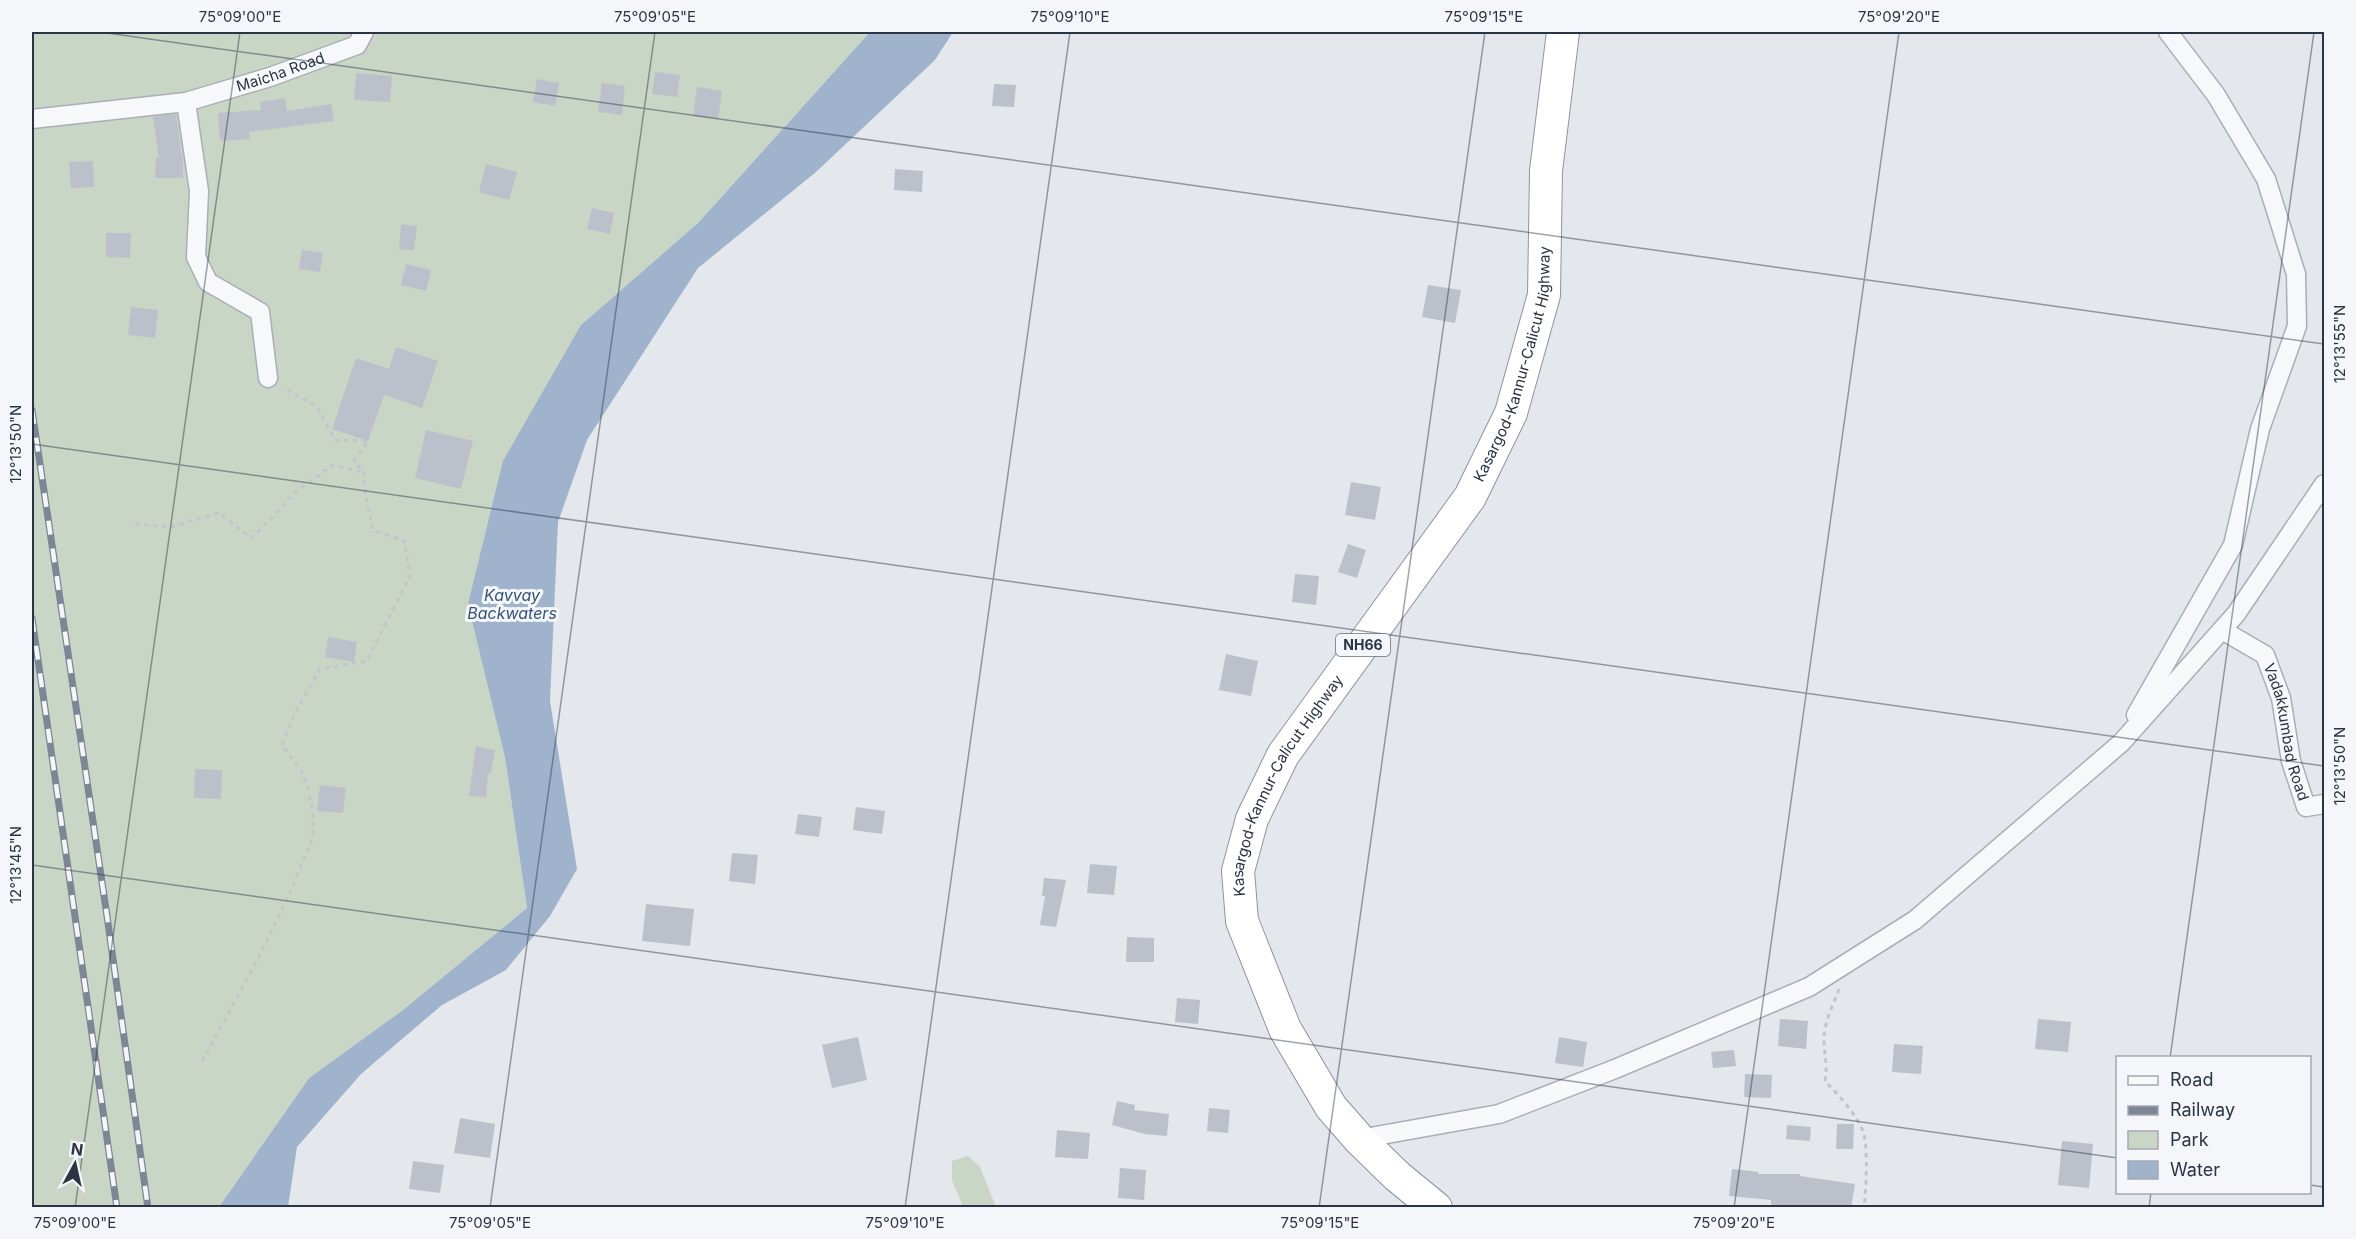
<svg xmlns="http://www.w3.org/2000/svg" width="2356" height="1239" viewBox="0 0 2356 1239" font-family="Inter,sans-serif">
<rect width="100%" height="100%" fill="#e4e7ec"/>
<path fill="#c9d6c5" d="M32 32H870L698 223 581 325 505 757 527 908 403 1010 309 1078 219 1207H32Z
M968 1156 980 1167 996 1207H963L952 1180V1161Z"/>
<path fill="#9fb4cc" d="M870 32H953L935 60 816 172 698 268 587 440 558 522 550 701 577 869 550 916 506 970 442 1005 361 1074 297 1147 288 1207H219L309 1078 403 1010 527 908 505 757 468 604 503 461 581 325 698 223Z"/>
<path fill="#bbc0ca" d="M655 72 680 75 677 97 652 94Z
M356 73 392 76 390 102 354 100Z
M537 79 559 83 555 106 533 102Z
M602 83 625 86 622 115 598 112Z
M994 84 1016 85 1014 107 992 106Z
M697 87 722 91 718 119 693 116Z
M285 98 287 111 331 104 334 121 249 132 250 139 220 141 218 113 261 110 260 102Z
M176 114 183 163V178H155L156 158H159L153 117Z
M93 161 94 187 71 188 69 162Z
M486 164 517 172 509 200 479 192Z
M895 169 923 171 922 192 894 190Z
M592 208 614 213 610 234 587 229Z
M401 224 417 226 414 250 399 249Z
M106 233H131L130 258 106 257Z
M302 250 323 253 320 272 299 269Z
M406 264 431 270 426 291 401 285Z
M1428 285 1461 290 1455 323 1422 317Z
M131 307 158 310 155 338 128 335Z
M396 347 438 361 422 408 384 395 368 441 332 429 356 358 389 369Z
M426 430 473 441 461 489 415 478Z
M1351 482 1381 487 1375 520 1345 515Z
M1348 544 1366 550 1357 578 1338 572Z
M1295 574 1319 576 1316 605 1292 602Z
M328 637 357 642 354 662 325 657Z
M1226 654 1258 661 1251 696 1219 690Z
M476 746 495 750 491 773H488L486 797 469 796Z
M195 769 222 770 221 799 194 798Z
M320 785 346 788 343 813 317 811Z
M856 807 885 811 882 834 853 830Z
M798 814 822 817 819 837 795 834Z
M732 853 758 855 755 884 729 881Z
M1090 864 1117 866 1114 895 1087 893Z
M1044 878 1066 880 1056 927 1040 925 1045 896H1042Z
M646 904 694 909 690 946 642 941Z
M1127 937 1154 938V962H1126Z
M1177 998 1200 1000 1198 1024 1175 1022Z
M1780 1019 1808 1021 1806 1049 1778 1046Z
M2038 1019 2071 1022 2068 1052 2035 1049Z
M858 1037 867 1080 832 1088 822 1045Z
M1559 1037 1587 1042 1583 1067 1555 1063Z
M1894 1044 1923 1046 1921 1074 1892 1072Z
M1734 1050 1736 1066 1713 1068 1711 1052Z
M1745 1074 1772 1075 1771 1098 1744 1097Z
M1117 1101 1135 1105 1134 1110 1169 1114 1167 1136 1145 1134 1112 1125Z
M1209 1108 1230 1110 1228 1133 1207 1131Z
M460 1118 495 1124 490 1158 454 1153Z
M1837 1124H1854L1853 1149H1836Z
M1787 1125 1811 1127 1810 1141 1786 1139Z
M1057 1130 1090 1133 1088 1159 1055 1157Z
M2062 1141 2093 1144 2089 1188 2058 1185Z
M413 1161 444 1165 440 1193 409 1189Z
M1120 1168 1146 1170 1144 1200 1118 1198Z
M1732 1169 1759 1172 1758 1174H1800V1176L1855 1184 1851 1208H1771V1200L1729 1196Z"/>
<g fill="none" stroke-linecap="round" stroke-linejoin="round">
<g stroke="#a9aeb7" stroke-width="21">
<g id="street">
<path d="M186 102 199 191 196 257 208 282 260 312 268 378"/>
<path id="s1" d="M32 119 186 102 270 77 357 45 364 32"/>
<path id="s2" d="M2222 630 2265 655 2281 698 2291 761 2306 807 2324 804"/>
<path d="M2136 715 2233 545 2260 429 2297 326 2296 274 2266 179 2216 95 2168 32"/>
<path d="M1359 1139 1499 1114 1615 1069 1809 987 1915 920 2121 743 2236 614 2324 484"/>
</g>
</g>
<g stroke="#8b94a3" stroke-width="34">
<g id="highway">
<path id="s3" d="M1436 1208 1397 1176 1359 1139 1331 1107 1285 1029 1242 921 1238 871 1252 819 1283 755 1470 497 1511 413 1544 295 1546 171 1563 32"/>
</g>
</g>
<path stroke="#c2c5cb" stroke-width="3" stroke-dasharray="4.5 4.5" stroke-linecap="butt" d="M135 524 170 527 219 513 252 538 297 491 333 465 362 472
M1839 989C1833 1005 1824 1022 1824 1039 1824 1054 1828 1066 1825 1081 1838 1095 1854 1111 1862 1129 1869 1142 1866 1191 1864 1208
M202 1061 257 961 288 897 313 837V810L304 775 282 745 295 713 320 669 367 661 410 576 404 541 373 530 365 493 364 472 354 461 368 441 335 440 317 407 283 387"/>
<use href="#street" stroke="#f7f8fa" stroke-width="18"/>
<use href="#highway" stroke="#fff" stroke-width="32"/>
<g stroke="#7d8696" stroke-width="7">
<path id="rail" d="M32 410 107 916 148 1208
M32 618 117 1208"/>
</g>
<use href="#rail" stroke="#f4f6f9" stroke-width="4.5" stroke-dasharray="14" stroke-linecap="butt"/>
</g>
<path fill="none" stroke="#2b3445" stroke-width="1.5" stroke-opacity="0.45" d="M100 32 2324 344M32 444 2324 766M32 865 2118 1158M2170 1058 2314 32M2310 1185 2324 1187M75 1208 240 32M490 1208 655 32M905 1208 1070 32M1319 1208 1485 32M1734 1208 1899 32M2149 1208 2151 1192"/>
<g text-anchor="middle" stroke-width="6" stroke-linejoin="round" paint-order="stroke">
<rect fill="#f4f6f9" stroke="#676e7b" stroke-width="1.5" x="1336" y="634" width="54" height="22" rx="4.5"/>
<g font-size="14" font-weight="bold" fill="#2b3445">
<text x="1363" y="650">NH66</text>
</g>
<g font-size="15" fill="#2b3445" stroke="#f4f6f9">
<text dy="5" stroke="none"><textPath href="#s1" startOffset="254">Maicha Road</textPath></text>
<text dy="5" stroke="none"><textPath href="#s3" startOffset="988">Kasargod-Kannur-Calicut Highway</textPath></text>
<text dy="5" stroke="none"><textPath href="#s2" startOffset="130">Vadakkumbad Road</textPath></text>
<text dy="5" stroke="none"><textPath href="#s3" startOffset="501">Kasargod-Kannur-Calicut Highway</textPath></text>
</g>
<g font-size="16" font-style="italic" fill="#34527a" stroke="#f4f6f9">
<text x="512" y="601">Kavvay<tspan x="512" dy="18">Backwaters</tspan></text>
</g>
</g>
<rect width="2356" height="1239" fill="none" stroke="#f4f6f9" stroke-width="66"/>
<rect x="2116" y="1056" width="195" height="138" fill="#f4f6f9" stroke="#a4a8b1" stroke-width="1.5"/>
<rect x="2128" y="1076" width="30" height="9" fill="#f7f8fa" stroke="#a4a8b1" stroke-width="1.5"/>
<text x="2170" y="1086" font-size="18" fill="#2b3445">Road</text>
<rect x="2128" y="1106" width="30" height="9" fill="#7d8696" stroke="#a4a8b1" stroke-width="1.5"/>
<text x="2170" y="1116" font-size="18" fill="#2b3445">Railway</text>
<rect x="2128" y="1131" width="30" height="18" fill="#c9d6c5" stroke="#a4a8b1" stroke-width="1.5"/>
<text x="2170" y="1146" font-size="18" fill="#2b3445">Park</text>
<rect x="2128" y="1161" width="30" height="18" fill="#9fb4cc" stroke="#a4a8b1" stroke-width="1.5"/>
<text x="2170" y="1176" font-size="18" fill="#2b3445">Water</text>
<g transform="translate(75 1164) rotate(8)" stroke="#f4f6f9" stroke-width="4.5" paint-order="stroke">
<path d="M0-4.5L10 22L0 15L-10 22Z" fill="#2b3445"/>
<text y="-9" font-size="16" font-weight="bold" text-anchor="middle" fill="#2b3445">N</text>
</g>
<rect x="33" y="33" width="2290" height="1173" fill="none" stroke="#2b3445" stroke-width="2"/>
<g font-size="15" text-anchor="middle" fill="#2b3445">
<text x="240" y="22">75°09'00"E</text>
<text x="655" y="22">75°09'05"E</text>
<text x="1070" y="22">75°09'10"E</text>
<text x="1484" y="22">75°09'15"E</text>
<text x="1899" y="22">75°09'20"E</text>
<text transform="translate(2340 344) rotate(-90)" y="5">12°13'55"N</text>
<text transform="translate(16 444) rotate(-90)" y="5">12°13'50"N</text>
<text transform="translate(2340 766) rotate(-90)" y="5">12°13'50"N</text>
<text transform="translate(16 865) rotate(-90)" y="5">12°13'45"N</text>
<text x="75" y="1228">75°09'00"E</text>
<text x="490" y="1228">75°09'05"E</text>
<text x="905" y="1228">75°09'10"E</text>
<text x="1320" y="1228">75°09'15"E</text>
<text x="1734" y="1228">75°09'20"E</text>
</g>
</svg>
